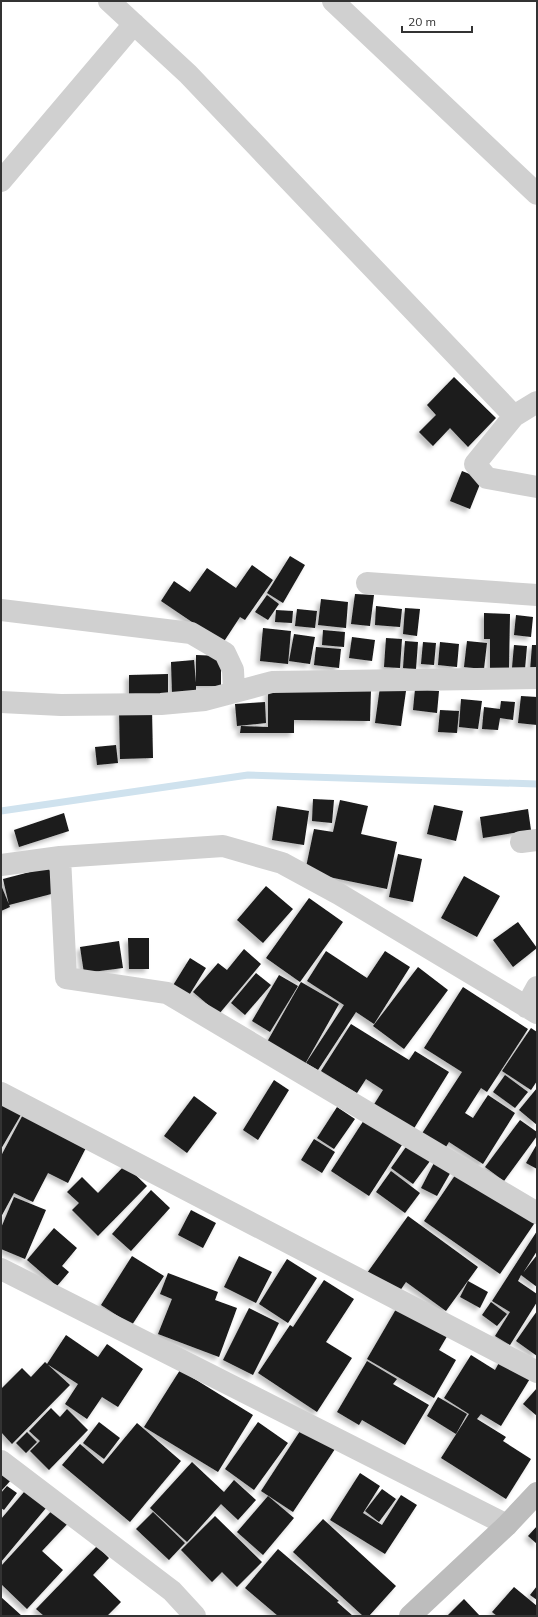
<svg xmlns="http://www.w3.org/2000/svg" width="538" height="1617" viewBox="0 0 538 1617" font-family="Mulish,sans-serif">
<defs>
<filter id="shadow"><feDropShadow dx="-3.5" dy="3.5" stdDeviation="2" flood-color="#0004"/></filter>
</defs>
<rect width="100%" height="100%" fill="#fff"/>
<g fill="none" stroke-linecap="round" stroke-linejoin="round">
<path stroke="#cfe2ee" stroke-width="7" d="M1 811 248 775 537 784"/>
</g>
<path fill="#1a1a1a" filter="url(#shadow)" d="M454 377 496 418 468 447 450 428 433 446 419 432 436 415 427 405Z
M462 471 482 479 470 509 450 501Z
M290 556 305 565 283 603 267 593Z
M252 565 273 580 245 620 240 617 223 643 161 601 174 581 190 592 207 568 236 588Z
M355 594 374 595 370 626 351 624Z
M267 595 279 604 268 620 255 612Z
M321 599 348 602 346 628 318 625Z
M376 606 402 609 400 627 375 625Z
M405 608 420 609 417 636 403 634Z
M297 609 317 611 315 628 295 626Z
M276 610 293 611 292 623 275 622Z
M484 613 510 614 509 668H490V639H484Z
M516 615 533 617 531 637 514 635Z
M263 628 291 631 288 664 260 661Z
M323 630 345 632 344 647 322 645Z
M294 634 315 637 310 664 289 661Z
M352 637 375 640 372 661 349 658Z
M386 638 402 639 400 668 384 667Z
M405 641 418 642 416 669 403 668Z
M467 641 487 643 484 669 464 667Z
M423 642 436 643 434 665 421 664Z
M440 642 459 644 457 667 438 665Z
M514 645 527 646 525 669 512 668Z
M532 645H537V671H530Z
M316 647 341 649 339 668 314 665Z
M196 655 221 656V686H196V691L172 693 171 662 194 660 196 683Z
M168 674V694L129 695V675Z
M380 687 406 691 401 726 375 723Z
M415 689 439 691 437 713 413 710Z
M268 690H371L370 721 294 720V733H240L241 726 268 727Z
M521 696 537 697V725L518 723Z
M461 699 482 701 478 729 459 727Z
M501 701 515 702 513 720 500 718 498 730 482 729 484 707 500 709Z
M265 702 266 723 237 726 235 704Z
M152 709 153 758 120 759 119 710Z
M440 710 459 711 457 733 438 732Z
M116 745 118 763 97 765 95 747Z
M313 799 334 800 332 823 312 821Z
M340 800 368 806 361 834 397 842 387 889 305 872 314 829 333 832Z
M434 805 463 811 456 841 427 834Z
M277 806 309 811 304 845 272 840Z
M528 809 531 830 483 838 480 817Z
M64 813 69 831 19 847 14 830Z
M398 854 422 859 413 902 389 897Z
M49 867 55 893 9 905 3 879Z
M464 876 500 896 477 937 441 918Z
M1 885 10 907 1 911Z
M266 886 293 909 263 943 237 920Z
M309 898 343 922 300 982 266 958Z
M518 922 537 948 513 967 493 940Z
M128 938H149V969H129Z
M119 941 123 968 84 973 80 947Z
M244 949 261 964 219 1014 193 992 218 963 227 970Z
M326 951 367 978 385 951 410 967 374 1024 356 1012 318 1070 306 1063 344 1005 307 981Z
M190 958 206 968 188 997 172 987Z
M418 967 448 990 404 1049 373 1026Z
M256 973 271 985 245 1015 231 1003Z
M279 975 298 986 270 1032 252 1021Z
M301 982 339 1004 305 1064 267 1042Z
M463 987 528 1029 487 1092 481 1088 465 1113 473 1118 488 1095 515 1113 483 1164 449 1142 444 1150 421 1135 462 1072 424 1048Z
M351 1024 409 1060 415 1051 449 1072 413 1130 373 1106 383 1090 366 1079 357 1093 321 1071Z
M531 1028 537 1032V1081L531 1090 502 1071Z
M505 1075 528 1092 515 1108 493 1092Z
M274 1080 289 1090 258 1140 243 1130Z
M537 1088V1125L519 1110Z
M194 1096 217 1113 187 1153 164 1136Z
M1 1100 22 1113 1 1149Z
M27 1107 89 1142 68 1183 48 1173 33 1202 14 1193 1 1217V1156Z
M337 1107 355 1119 334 1149 317 1138Z
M364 1120 402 1145 369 1196 331 1171Z
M520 1120 537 1132V1136L504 1181 485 1167Z
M314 1139 335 1152 322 1173 301 1160Z
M411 1140 433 1157 413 1184 391 1168Z
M537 1144V1169L526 1163Z
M435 1161 452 1170 437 1196 421 1188Z
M125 1165 147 1186 98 1236 72 1210 79 1203 67 1192 82 1177 98 1193Z
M460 1168 536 1221 500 1274 424 1221Z
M391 1171 420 1193 405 1213 376 1192Z
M151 1190 170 1208 131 1251 112 1234Z
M14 1197 46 1210 25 1259 1 1249V1228Z
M191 1210 216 1223 203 1248 178 1235Z
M408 1216 478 1267 446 1311 406 1282 397 1295 367 1273Z
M54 1228 77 1248 62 1266 69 1272 57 1286 27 1260Z
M537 1231V1251L523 1273 537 1255V1287L521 1275 518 1281 537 1294V1302L510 1345 495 1336 510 1312 492 1301Z
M132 1256 164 1276 132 1325 101 1305Z
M239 1256 272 1272 256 1303 224 1287Z
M287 1259 317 1278 288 1323 259 1304Z
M168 1273 218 1292 215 1300 237 1308 219 1357 158 1334 172 1299 160 1294Z
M324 1280 354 1299 326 1342 352 1358 317 1412 258 1373 290 1325 293 1327Z
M468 1281 488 1292 480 1308 460 1297Z
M491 1302 507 1314 497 1326 482 1315Z
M399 1304 449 1333 439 1350 456 1360 434 1398 367 1359Z
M249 1308 279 1323 253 1375 223 1360Z
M537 1311V1356L516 1341Z
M66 1335 98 1357 107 1344 143 1369 118 1407 102 1397 87 1419 65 1404 78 1384 47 1364Z
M471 1355 495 1370 501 1359 531 1377 501 1426 481 1414 477 1419 506 1437 503 1441 531 1459 506 1499 441 1458 469 1414 444 1398Z
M367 1361 397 1379 393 1384 429 1405 405 1445 362 1420 359 1425 337 1412Z
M45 1362 70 1385 12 1444 1 1432V1389L22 1368 31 1377Z
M180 1370 253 1415 218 1472 144 1427Z
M537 1388V1416L523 1404Z
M438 1397 467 1414 456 1434 427 1416Z
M51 1408 60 1417 67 1409 88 1430 49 1470 30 1451 40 1441 29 1431Z
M99 1422 120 1438 104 1459 83 1443Z
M258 1422 288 1443 254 1490 225 1469Z
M137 1423 181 1461 130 1522 62 1465 80 1444 103 1464Z
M302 1428 335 1449 293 1512 261 1491Z
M27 1432 37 1442 26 1453 16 1443Z
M192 1462 224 1492 234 1480 256 1500 238 1520 221 1504 187 1542 150 1508Z
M1 1469 12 1479 1 1491Z
M360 1473 380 1486 363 1513 382 1525 401 1495 417 1505 385 1554 330 1520Z
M30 1485 51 1502 1 1562V1519Z
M7 1486 17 1493 4 1510 1 1508V1493Z
M382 1489 396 1499 379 1522 365 1511Z
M268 1496 294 1518 263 1555 237 1532Z
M57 1505 72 1519 42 1551 63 1570 27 1609 1 1584V1566Z
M153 1512 185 1543 169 1560 136 1529Z
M215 1516 262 1562 237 1587 222 1572 212 1582 181 1550Z
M323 1519 396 1586 369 1616H363L293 1552Z
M537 1526V1544L528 1536Z
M97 1546 109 1558 93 1575 121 1602 107 1616H44L36 1609Z
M278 1549 339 1601 337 1602 353 1616H278L245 1588Z
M537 1586V1600L530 1595Z
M514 1587 537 1606V1616H497L492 1612Z
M1 1597 22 1616H1Z
M464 1599 480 1616H447Z"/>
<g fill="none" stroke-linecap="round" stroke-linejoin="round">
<path stroke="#d0d0d0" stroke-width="22" d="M109 1 188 74 514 416 537 402
M333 1 537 194
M1 181 134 24
M514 416 475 464 487 478 537 487
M367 583 537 595
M1 610 191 633 225 653 233 670 234 691
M1 702 61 705 161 704 205 700 272 682 537 678
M521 842 537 840
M60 857 66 978 167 993 537 1213
M1 865 60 857 223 846 282 863 339 894 537 1013
M526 1007 537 987
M1 1093 537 1372
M1 1269 507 1525
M1 1461 172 1591 195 1616"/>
<path stroke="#bdbdbd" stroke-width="22" d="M410 1616 507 1525 537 1493"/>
</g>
<rect width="538" height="1617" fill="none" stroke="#333333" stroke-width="4"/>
<path d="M402 26v6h70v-6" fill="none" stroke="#333333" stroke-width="2"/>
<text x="408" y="26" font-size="12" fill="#333333" stroke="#ffffff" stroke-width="3" paint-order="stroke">20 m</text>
</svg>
